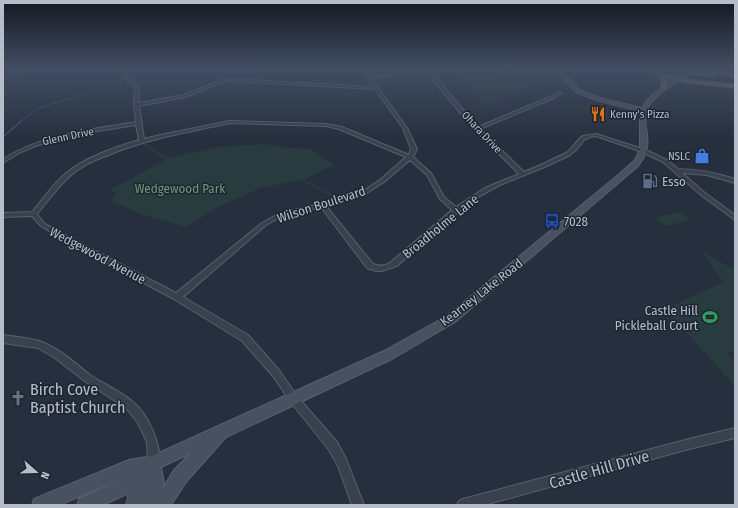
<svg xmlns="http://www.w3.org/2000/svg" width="738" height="508" viewBox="0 0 738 508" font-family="'Fira Sans Condensed',sans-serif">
<rect width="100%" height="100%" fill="#262f3d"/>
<path fill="#283b3e" d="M3 69H44L12 80H3Z
M530 69H552L556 80 541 81 485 107 460 77 529 71Z
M144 143 168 158 218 147 265 144 289 148 311 149 334 165 304 180 334 195 331 196 300 180 261 188 216 208 187 227 143 215 111 201 116 193 109 190 165 160 142 144Z
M679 212 690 220 665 226 654 218Z
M701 251 735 270V351L727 353 735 362V386L665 309 723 282Z"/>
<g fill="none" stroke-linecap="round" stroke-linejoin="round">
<path stroke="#3d4c65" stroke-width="1" d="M20 122 37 109 80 95"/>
<path stroke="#3d4c65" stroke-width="1.5" d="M3 137 21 121"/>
<g stroke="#585f6b" stroke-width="2">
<path id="street" d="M122 69H126L125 70 127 76 139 87V103L184 95 221 80 230 79 373 87 361 69H365L370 76 428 70 458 69 456 70 431 72 478 127 552 96 559 92 561 93 560 94 554 98 480 129 524 172 543 164 566 153 570 150 580 138 583 136 596 134 646 150 667 160 678 169C698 169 716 173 735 179V183L707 175 682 173 705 193 735 215V220L701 195 663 162 642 152 596 136 590 137 584 140 577 149 570 155 547 166 500 185 478 197 447 221 397 266 382 271H376L367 268 321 207 282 216 266 225 183 297 248 335 279 370 296 395 337 442 346 459 364 505H352L338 466 329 450 290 401 273 376 242 341 174 299 63 240 41 226 32 216 3 217V213L32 212C42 201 53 184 64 175 85 157 113 148 139 140L136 125 85 133 52 141 35 146 19 153 3 163V159C43 134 90 130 136 122L134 105 135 87 124 77ZM427 73 475 130 519 174 485 188 456 207 444 197 431 173 413 157 417 149 407 128 371 78ZM230 81 375 89 403 128 411 149 409 155 342 127 326 124 230 121 160 135 144 139 139 106 186 97 223 82ZM230 123 326 126 339 129 406 157 380 180 363 191 320 204 278 214 262 223 176 293 67 236 45 224 37 214C47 202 56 189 67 179 77 168 92 161 106 156 146 139 188 132 230 123ZM410 160 427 175 440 199 452 210 391 262C385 266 380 267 373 264L326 206 367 193 384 182Z
M3 335C15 337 31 338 42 342 60 349 75 363 90 375 104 384 119 391 132 401 147 413 165 448 157 467L153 468 149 467 148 463 147 442 138 423 126 408 86 382 55 358 38 348 3 343Z
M735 428V438L689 449 484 505H457L459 501 463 499 689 439Z"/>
</g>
<g stroke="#585f6b" stroke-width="2">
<path id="secondary" d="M554 69H559L580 90 600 98 642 108C649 95 683 67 697 69 683 82 662 87 650 104 636 124 660 141 637 167L455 322 392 359 226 437 186 482 171 505H126L129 493 103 505H77L79 499 124 478 59 505H32L34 499 129 460 152 456 384 351 447 316 617 176 635 160 640 150V111L596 100 576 92ZM191 453 174 470 162 490 164 483 161 467Z"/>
</g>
<g stroke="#454c58" stroke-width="2">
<path id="highway" d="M638 69H647L687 79 735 84V88L687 83 666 78 667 88 664 90 661 88V80L654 74Z
M695 69H706L735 74V78Z"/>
</g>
<use href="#street" fill="#3a414e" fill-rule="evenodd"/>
<use href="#secondary" fill="#485160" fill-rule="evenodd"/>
<use href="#highway" fill="#736958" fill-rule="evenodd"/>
<g stroke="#454c58" stroke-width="8" stroke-linecap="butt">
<path id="highway-bridge" d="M686 69 712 74"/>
</g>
<use href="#highway-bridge" stroke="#736958" stroke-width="7"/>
</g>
<linearGradient id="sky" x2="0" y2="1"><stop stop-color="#151a22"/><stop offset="0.49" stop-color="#414d62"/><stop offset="1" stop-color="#414d62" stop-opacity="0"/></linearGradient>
<rect width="738" height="140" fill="url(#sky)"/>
<defs>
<g id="restaurant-bare" transform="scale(1.2)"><path d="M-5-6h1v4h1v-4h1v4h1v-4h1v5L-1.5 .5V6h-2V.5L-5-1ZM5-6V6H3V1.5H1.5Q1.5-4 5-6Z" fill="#e8710a" stroke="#1f2633" stroke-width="2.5" paint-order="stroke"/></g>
<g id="shop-bare" transform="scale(1.2)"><path d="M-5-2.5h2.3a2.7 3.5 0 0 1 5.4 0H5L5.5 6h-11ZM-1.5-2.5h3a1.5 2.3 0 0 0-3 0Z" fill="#3f7fe0" stroke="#1f2633" stroke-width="2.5" paint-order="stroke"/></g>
<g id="fuel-bare" transform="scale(1.2)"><path d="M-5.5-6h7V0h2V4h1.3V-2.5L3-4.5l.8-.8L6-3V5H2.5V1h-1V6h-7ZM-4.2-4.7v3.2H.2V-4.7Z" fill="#5c6f8a" stroke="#1f2633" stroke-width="2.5" paint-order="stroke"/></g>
<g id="bus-bare" transform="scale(1.2)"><path d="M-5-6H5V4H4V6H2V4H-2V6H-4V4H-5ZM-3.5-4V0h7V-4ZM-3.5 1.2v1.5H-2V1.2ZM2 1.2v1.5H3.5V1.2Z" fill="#1a4fb4" stroke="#1f2633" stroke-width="2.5" paint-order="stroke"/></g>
<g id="stadium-bare" transform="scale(1.2)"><path d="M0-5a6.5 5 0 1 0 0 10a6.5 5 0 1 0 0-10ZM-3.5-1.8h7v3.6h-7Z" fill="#2e9e5b" stroke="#1f2633" stroke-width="2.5" paint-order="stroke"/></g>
<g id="church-bare" transform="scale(1.2)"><path d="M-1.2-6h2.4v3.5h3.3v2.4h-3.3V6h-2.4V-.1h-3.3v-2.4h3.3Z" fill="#6b7280" stroke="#1f2633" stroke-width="2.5" paint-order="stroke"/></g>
</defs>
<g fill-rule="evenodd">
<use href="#restaurant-bare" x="598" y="114"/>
<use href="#shop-bare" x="702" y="156"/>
<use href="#fuel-bare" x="650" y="181"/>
<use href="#bus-bare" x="552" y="221"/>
<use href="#stadium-bare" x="710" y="317"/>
<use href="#church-bare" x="18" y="398"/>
</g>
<g text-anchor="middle" stroke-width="3" stroke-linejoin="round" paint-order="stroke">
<g font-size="11" fill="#b6bdc8" stroke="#1f2633" text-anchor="start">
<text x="610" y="118">Kenny's Pizza</text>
<text x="690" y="160" text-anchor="end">NSLC</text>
</g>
<g font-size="11" fill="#b6bdc8" stroke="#1f2633">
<text transform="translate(482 132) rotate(47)" y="4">Ohara Drive</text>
<text transform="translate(68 136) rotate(-12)" y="4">Glenn Drive</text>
</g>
<g font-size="13" fill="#b6bdc8" stroke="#1f2633" text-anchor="start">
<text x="662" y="186">Esso</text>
<text x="564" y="226">7028</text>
<text x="698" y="315" text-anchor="end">Castle Hill<tspan x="698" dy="15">Pickleball Court</tspan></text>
</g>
<g font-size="13" fill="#6f9879" stroke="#1f2633">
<text x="180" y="193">Wedgewood Park</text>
</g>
<g font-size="13" fill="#b6bdc8" stroke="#1f2633">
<text transform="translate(321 204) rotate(-18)" y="5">Wilson Boulevard</text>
<text transform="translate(440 226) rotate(-39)" y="5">Broadholme Lane</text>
<text transform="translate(98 255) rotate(28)" y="5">Wedgewood Avenue</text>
<text transform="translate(481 292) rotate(-38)" y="5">Kearney Lake Road</text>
</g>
<g font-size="16" fill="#b6bdc8" stroke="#1f2633" text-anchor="start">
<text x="30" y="395">Birch Cove<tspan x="30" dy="18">Baptist Church</tspan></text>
</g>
<g font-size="16" fill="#b6bdc8" stroke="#1f2633">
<text transform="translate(599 469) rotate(-16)" y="6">Castle Hill Drive</text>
</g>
</g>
<rect width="738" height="508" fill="none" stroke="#b6bdc8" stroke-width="8"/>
<g transform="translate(36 472) rotate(110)" stroke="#1f2633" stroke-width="3" paint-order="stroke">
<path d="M0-3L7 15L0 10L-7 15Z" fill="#b6bdc8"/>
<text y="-6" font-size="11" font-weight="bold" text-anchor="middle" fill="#b6bdc8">N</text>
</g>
</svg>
